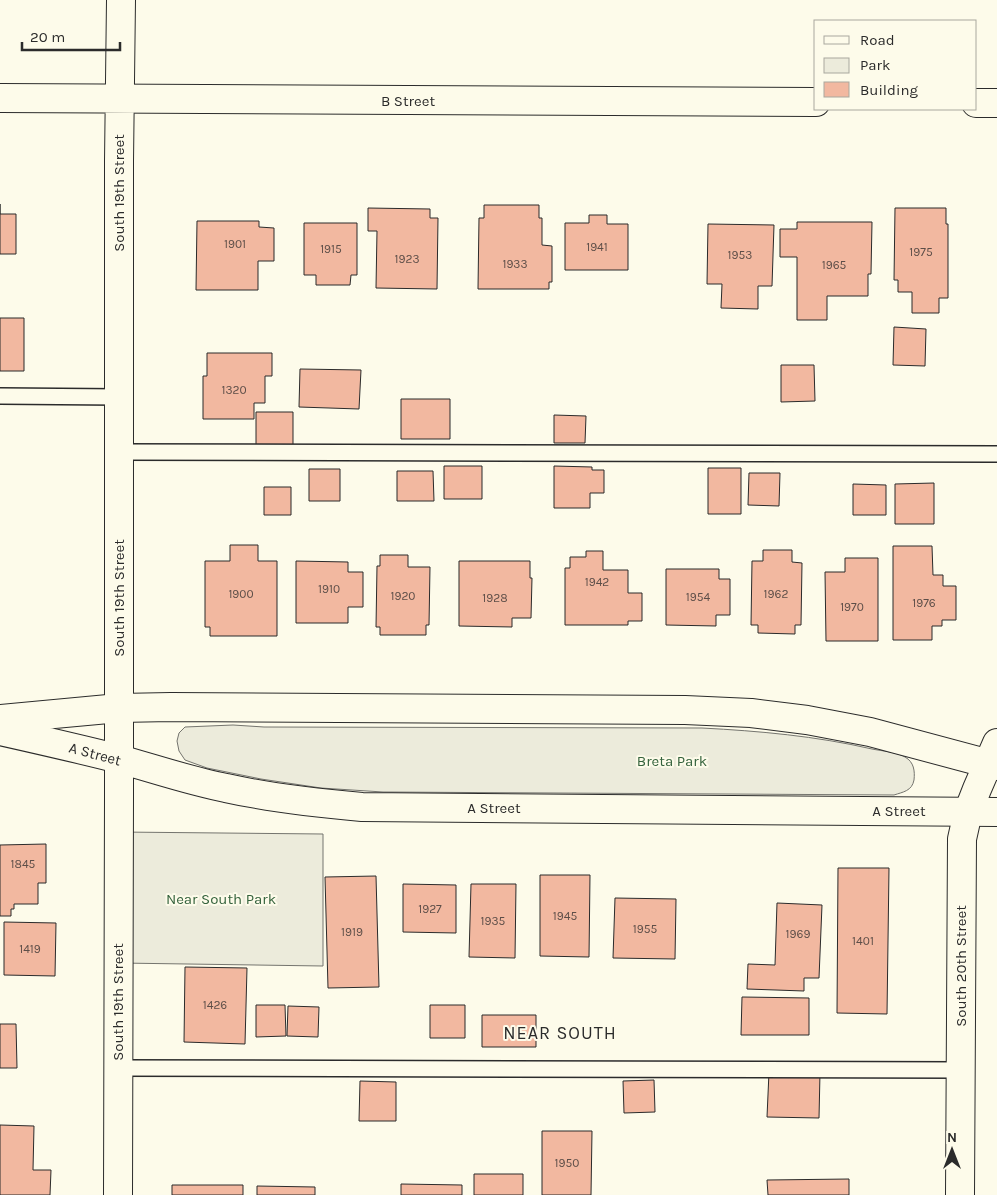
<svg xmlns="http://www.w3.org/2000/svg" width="997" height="1195" viewBox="0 0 997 1195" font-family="Karla,sans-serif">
<rect width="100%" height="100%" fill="#fdfbea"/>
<path fill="#ecebdb" stroke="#74746e" d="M233 725 264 727 702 728C759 731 816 736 872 749 882 751 897 752 905 757 914 762 915 771 914 780 912 791 903 792 894 795L383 792 321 788 261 779 207 768 185 760 179 751 177 741 179 733 185 727Z
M119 832 323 834V966L119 963Z"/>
<path fill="#f2b8a0" stroke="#2b2b2b" d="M0 204V214H16V254H0Z
M484 205H539V218H542V245L552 246V282H549V289H478L479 218H484Z
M368 208 430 209V218H438L437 289 376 288 377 231H368Z
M895 208H946V224H948V298H939V313H912V292H898V280H894Z
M589 215H607V224H628V270H565V223H589Z
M197 221H259V227L274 228V261H258V290H196Z
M797 222H872L871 274H868V296H827V320H797V257H780V229H797Z
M304 223H357V275H351L350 285H316V275H304Z
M708 224 774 225 772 286H758V309L721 308 722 284H707Z
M0 318H24V371H0Z
M894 327 926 329 925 366 893 365Z
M207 353H272V376H265V403H254V419H203V376H207Z
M781 365H814L815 401 781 402Z
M300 369 361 370 359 409 299 407Z
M401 399H450V439H401Z
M256 412H293V446H256Z
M554 415 586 416 585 443H554Z
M444 466H482V499H444Z
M554 466 592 467V470H604V493H590V508H554Z
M708 468H741V514H708Z
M309 469H340V501H309Z
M397 471H433L434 501H397Z
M749 473H780L779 506 748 505Z
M934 483V524H895V484Z
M853 484 886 485V515H853Z
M264 487H291V515H264Z
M230 545H258V561H277V636H210V627H205V561H230Z
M893 546H932L933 575H943V586H956V620H942V626H932V640H893Z
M763 550H792V562L802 563 801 625H795V634L758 633V625H751L752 561H763Z
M586 551H603V570H628V593H642V621H628V625H565V568H570V557H586Z
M380 555H408V567H430L429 625H426V635H380V627H376L377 566H380Z
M845 558H878V641H826L825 572H845Z
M296 561 348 562V572H363V607H348V623H296Z
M459 561H530V578H532L531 618H512V627L459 626Z
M666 569H719V579H730V615H716V626L666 625Z
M46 844V883H38V904H14V909H11V916H0V845Z
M838 868H889L887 1014 837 1013Z
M540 875H590L589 957 540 956Z
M376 876 379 987 328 988 325 877Z
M403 884 456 885V933L403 932Z
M471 884H516L515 958 469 957Z
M615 898 676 899 675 959 613 958Z
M777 903 822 905 819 978H804V991L747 989 748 964 775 965Z
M4 922 56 923 55 976 4 975Z
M185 967 247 968 245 1044 184 1042Z
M742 997 809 998V1035H741Z
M256 1005H285L286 1036 256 1037Z
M430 1005H465V1038H430Z
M288 1006 319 1007 318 1037 287 1036Z
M482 1015H536V1047H482Z
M0 1024H16L17 1068H0Z
M769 1072 820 1073 819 1118 767 1117Z
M654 1080 655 1112 624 1113 623 1081Z
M360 1081 396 1082V1121H359Z
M0 1125 34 1126 33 1170H51L50 1195H0Z
M542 1131H592L591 1195H542Z
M474 1174H523V1195H474Z
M849 1179V1195H768L767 1180Z
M401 1184 462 1185V1195H401Z
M172 1185H243V1195H172Z
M257 1186 315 1187V1195H257Z"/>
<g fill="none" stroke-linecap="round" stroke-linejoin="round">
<g stroke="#2b2b2b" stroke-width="18">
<path id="service" d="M0 396 119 397
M119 452 997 454
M118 1068 961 1070"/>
</g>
<g stroke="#2b2b2b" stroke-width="30">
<path id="minor" d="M0 98 816 102
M976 103H997
M118 1195 119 797V161L121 0"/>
</g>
<g stroke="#2b2b2b" stroke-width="30">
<path id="tertiary" d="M960 1195 962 839 968 812 977 789 997 743"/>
</g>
<g stroke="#2b2b2b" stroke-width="30">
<path id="secondary" d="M0 719 119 708 171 707 685 710 751 713 807 720 870 732 997 766
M0 731C40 740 80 749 119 759 155 769 190 781 226 788 271 798 317 803 362 807L997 812"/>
</g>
<use href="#service" stroke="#fdfbea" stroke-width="15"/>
<use href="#minor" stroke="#fdfbea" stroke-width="28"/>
<use href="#tertiary" stroke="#fdfbea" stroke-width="28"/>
<use href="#secondary" stroke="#fdfbea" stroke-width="28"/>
</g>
<g text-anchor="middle" stroke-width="4" stroke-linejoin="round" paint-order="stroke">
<g font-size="12" fill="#5d4e48">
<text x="235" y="248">1901</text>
<text x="597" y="251">1941</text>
<text x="331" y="253">1915</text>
<text x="921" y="256">1975</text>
<text x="740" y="259">1953</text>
<text x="407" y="263">1923</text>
<text x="515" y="268">1933</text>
<text x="834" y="269">1965</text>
<text x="234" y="394">1320</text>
<text x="597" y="586">1942</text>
<text x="329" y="593">1910</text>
<text x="241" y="598">1900</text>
<text x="776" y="598">1962</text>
<text x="403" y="600">1920</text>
<text x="698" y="601">1954</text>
<text x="495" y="602">1928</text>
<text x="924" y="607">1976</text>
<text x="852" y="611">1970</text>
<text x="23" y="868">1845</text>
<text x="430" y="913">1927</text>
<text x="565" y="920">1945</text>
<text x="493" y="925">1935</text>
<text x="645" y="933">1955</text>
<text x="352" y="936">1919</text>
<text x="798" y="938">1969</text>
<text x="863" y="945">1401</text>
<text x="30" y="953">1419</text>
<text x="215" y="1009">1426</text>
<text x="567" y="1167">1950</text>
</g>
<g font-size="15" fill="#2b2b2b" stroke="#fdfbea">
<text x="408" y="106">B Street</text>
<text transform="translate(119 193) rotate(-90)" y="5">South 19th Street</text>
<text transform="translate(119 598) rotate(-90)" y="5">South 19th Street</text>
<text transform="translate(95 754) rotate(15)" y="5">A Street</text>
<text x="494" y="813">A Street</text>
<text x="899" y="816">A Street</text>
<text transform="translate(961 966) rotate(-90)" y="5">South 20th Street</text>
<text transform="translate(118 1002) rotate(-90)" y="5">South 19th Street</text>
</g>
<g font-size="15" fill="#34623c" stroke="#fdfbea">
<text x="672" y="766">Breta Park</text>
<text x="221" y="904">Near South Park</text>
</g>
<g font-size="18" letter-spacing="1" fill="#2b2b2b" stroke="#fdfbea">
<text x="560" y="1039">NEAR SOUTH</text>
</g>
</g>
<rect x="814" y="20" width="162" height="90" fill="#fdfbea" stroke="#a9a89e"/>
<rect x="824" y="36" width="25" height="8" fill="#fdfbea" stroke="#a9a89e"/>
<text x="860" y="45" font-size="15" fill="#2b2b2b">Road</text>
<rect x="824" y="58" width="25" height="15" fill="#ecebdb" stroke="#a9a89e"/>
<text x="860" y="70" font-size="15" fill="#2b2b2b">Park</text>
<rect x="824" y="82" width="25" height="15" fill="#f2b8a0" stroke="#a9a89e"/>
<text x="860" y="95" font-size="15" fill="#2b2b2b">Building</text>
<g transform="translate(952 1150)" stroke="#fdfbea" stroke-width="4" paint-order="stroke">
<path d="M0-4L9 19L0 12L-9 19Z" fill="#2b2b2b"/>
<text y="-8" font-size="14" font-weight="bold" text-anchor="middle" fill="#2b2b2b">N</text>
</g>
<path d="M22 42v8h98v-8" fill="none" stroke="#2b2b2b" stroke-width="2.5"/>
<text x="30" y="42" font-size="15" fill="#2b2b2b" stroke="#fdfbea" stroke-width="4" paint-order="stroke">20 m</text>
</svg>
